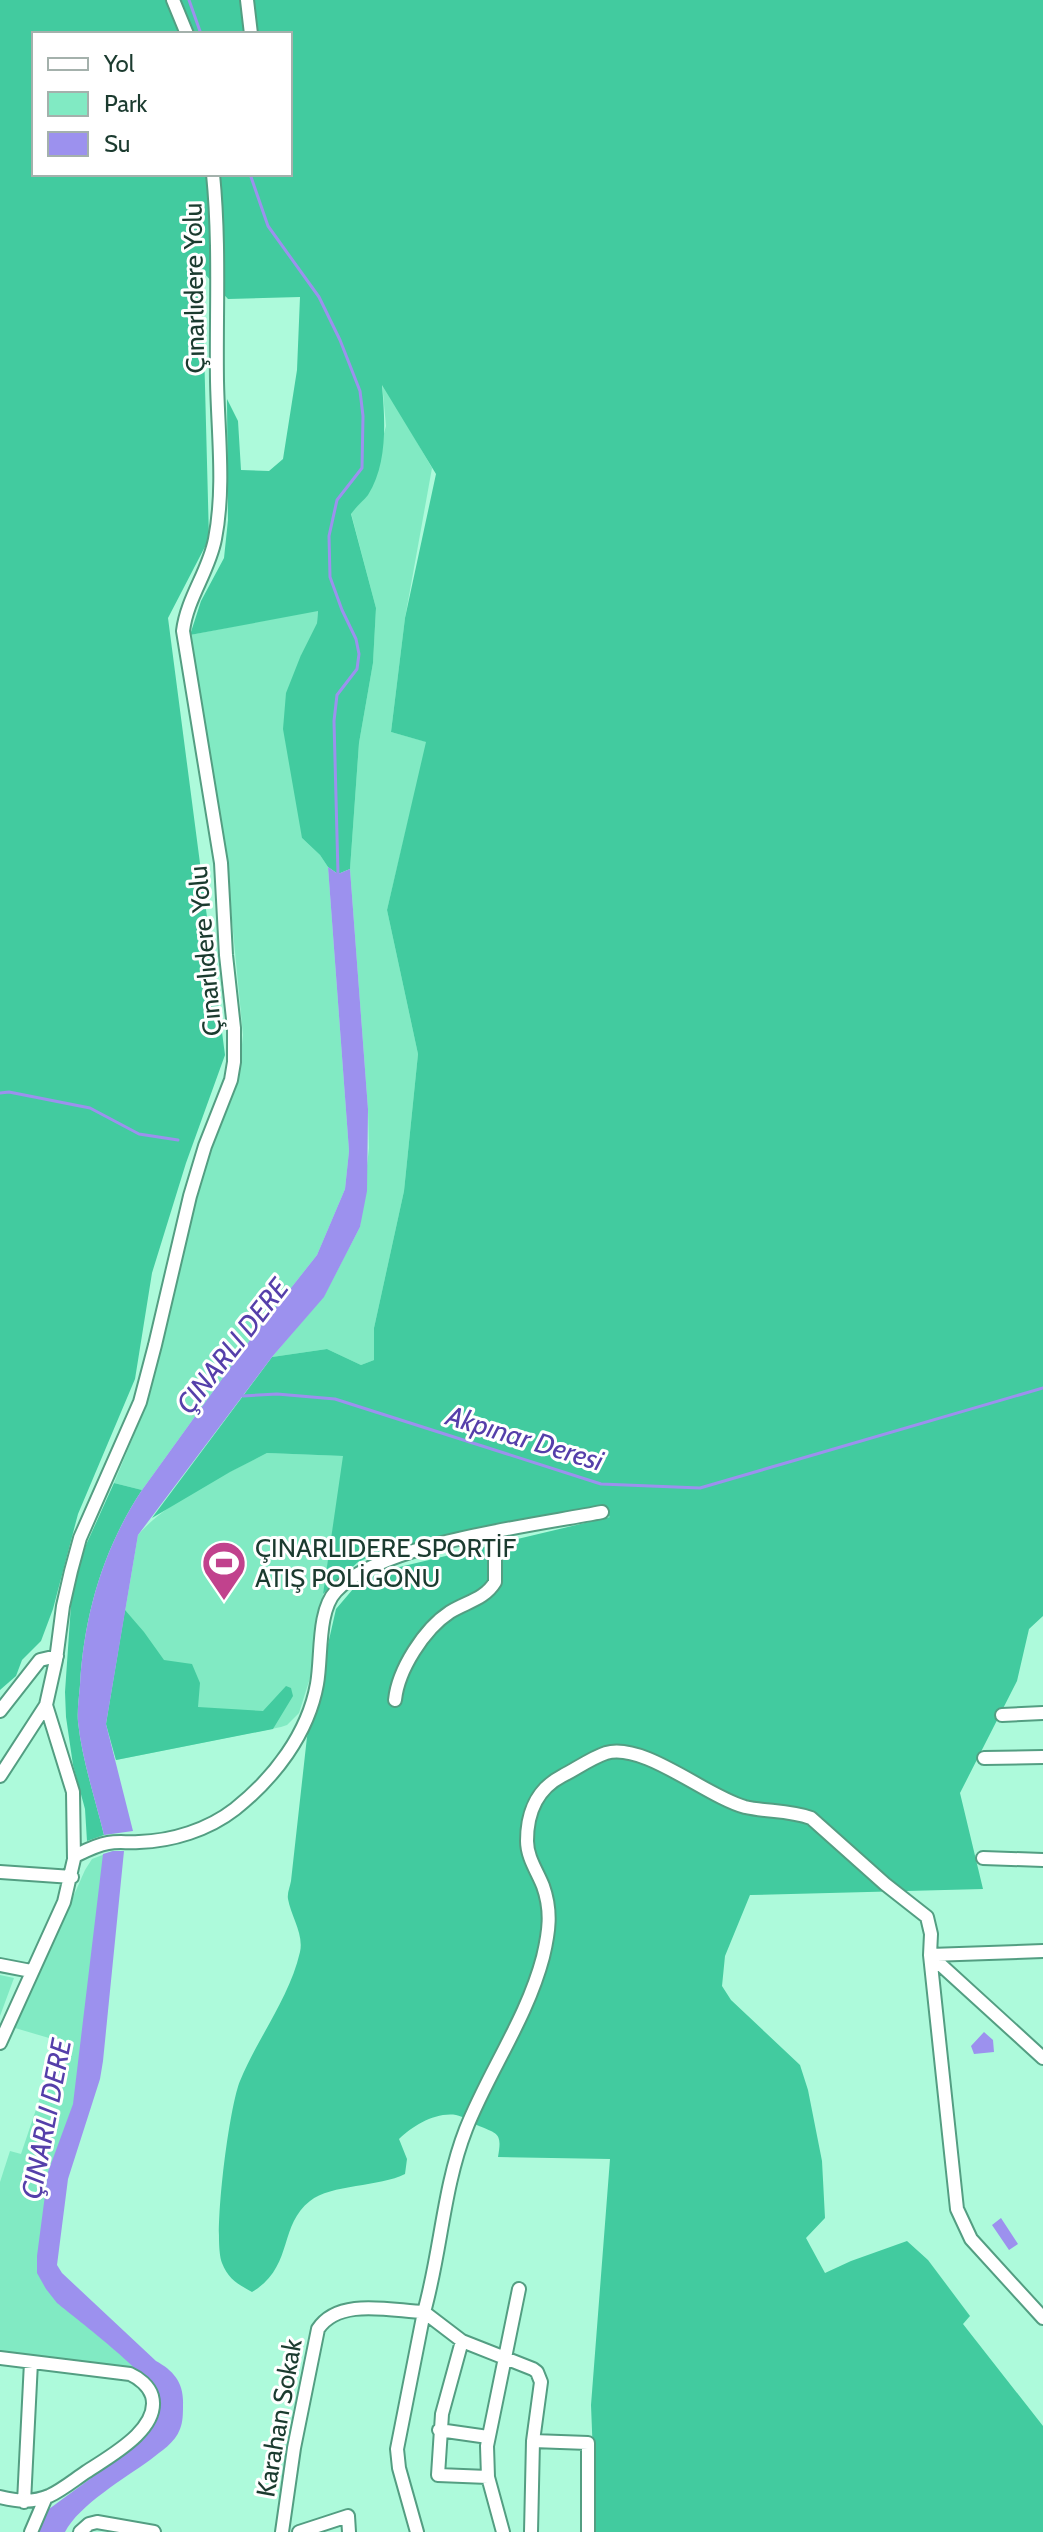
<svg xmlns="http://www.w3.org/2000/svg" width="1043" height="2532" viewBox="0 0 1043 2532" font-family="Cabin,sans-serif">
<rect width="100%" height="100%" fill="#adfadb"/>
<path fill="#81eac3" d="M382 382 432 468 405 618 391 732 427 742 387 910 418 1054 404 1191 374 1328V1360L361 1365 327 1349 272 1357 324 1296 360 1227 369 1148 368 1109 350 869 359 743 373 663 376 608 351 513 368 494 386 426Z
M318 610 317 623 301 655 302 838 320 855 328 867 349 1151 345 1189 317 1255 253 1336 142 1490 114 1483 146 1406 198 1194 215 1132 239 1073 243 1035 225 848 190 635Z
M267 1453 344 1456 311 1675 299 1713 287 1725 281 1727 116 1760 106 1724 138 1535C167 1501 227 1473 267 1453Z
M113 1851 49 2262 162 2374 0 2352V2182L10 2151 21 2154 52 2062 59 2063 66 2043 15 2028 85 1870 92 1859Z
M0 1975 14 1978 0 2016Z"/>
<path fill="#42cb9f" fill-rule="evenodd" d="M0 0H1043V1616L1029 1629 1017 1681 960 1793 983 1889 750 1895 725 1956 722 1986 731 2000 800 2065 808 2090 822 2161 825 2218 806 2238 825 2273 851 2261 907 2241 928 2260 970 2316 963 2324 1043 2426V2532H596L591 2405 610 2159 498 2157C502 2134 499 2134 479 2126 472 2123 463 2116 456 2115 435 2112 413 2126 399 2139L407 2159 405 2174C380 2187 331 2184 310 2201 278 2226 294 2267 252 2292 238 2284 228 2279 222 2263 212 2239 229 2107 240 2081 258 2037 289 1999 300 1952 304 1934 291 1916 288 1899 287 1893 290 1887 291 1881L307 1737 336 1609 359 1582 391 1569 610 1517 595 1509 438 1537 384 1551 358 1562 323 1594 343 1456 267 1453 230 1472 152 1518 272 1357 327 1349 361 1365 374 1360V1328L404 1191 418 1054 387 910 426 742 391 732 405 618 436 474 382 385C385 420 388 463 368 495 363 501 356 507 351 514L376 608 373 663 359 743 350 869 338 874 328 867 320 855 302 838 283 729 286 693 301 655 317 623 318 611 190 635 201 601 224 558 228 520 227 399 238 421 241 470 269 471 283 459 297 370 300 297 228 299 202 271 209 539 168 618 225 1055 186 1163 152 1273 135 1379 78 1514 53 1609 41 1641 22 1660 16 1676 0 1690ZM34 34H290V174H34Z
M114 1483 142 1490C103 1549 84 1615 80 1685 79 1697 77 1710 78 1722 82 1760 95 1798 104 1835L87 1841 85 1809 73 1765 66 1717 65 1692 72 1590 86 1545Z
M125 1610 144 1632 164 1660 192 1664 200 1683 198 1707 263 1711 286 1686 291 1688 293 1696 273 1729 116 1760 106 1724Z"/>
<path fill="#9c91ee" d="M328 867 338 874 350 869 368 1109 367 1191 360 1227 324 1297 272 1357 138 1535 106 1724 133 1831 104 1835C95 1798 82 1760 78 1722 77 1710 79 1697 80 1685 84 1615 103 1549 142 1490L253 1336 317 1255 345 1189 349 1151Z
M113 1851H124L103 2061 100 2079 68 2179 57 2265 62 2273 156 2361C174 2371 184 2383 183 2405 183 2413 183 2422 180 2429 175 2443 161 2451 150 2460 125 2478 79 2505 65 2532H36L49 2509 143 2440C154 2428 165 2412 157 2396 147 2372 80 2322 57 2303L46 2289 37 2273V2256L48 2172 73 2104 103 1854Z
M984 2032 993 2040 994 2052 974 2054 971 2046Z
M1001 2218 1018 2244 1009 2250 992 2225Z"/>
<g fill="none" stroke-linecap="round" stroke-linejoin="round">
<path stroke="#9c91ee" stroke-width="3" d="M189 0 201 34
M250 174 268 226 319 297 340 340 360 391 363 416 362 468 337 500 329 536 330 577 342 610 356 639 359 654 357 669 337 695 334 721 338 874
M0 1093 9 1092 90 1108 139 1134 178 1140
M243 1396 277 1394 335 1399 601 1484 700 1488 1043 1388"/>
<g stroke="#539e82" stroke-width="16">
<path id="street" d="M173 0 187 34
M247 0 251 34
M395 1700C398 1670 424 1629 450 1612 466 1602 485 1599 495 1582V1532
M0 1711 40 1660 57 1656
M1002 1715 1043 1713
M984 1758 1043 1757
M0 1776 46 1705 56 1660 63 1606 71 1571 80 1538 140 1402 155 1345 190 1196 205 1146 231 1080 234 1062V1028L226 955 221 863 183 631C187 598 209 571 215 539 225 488 218 433 217 381 216 312 220 243 213 174
M75 1856C85 1851 96 1845 108 1843 119 1841 128 1843 139 1842 172 1841 208 1830 235 1809 274 1778 308 1734 317 1684 322 1657 317 1611 336 1591 380 1543 537 1525 602 1512
M983 1858 1043 1860
M0 1872 72 1877
M930 1955 1043 2058
M930 1955 1043 1951
M0 1965 31 1971
M0 2043 64 1902 74 1859 73 1792 46 1705
M462 2341 442 2414 438 2475 488 2477
M0 2358 130 2374C139 2378 149 2386 152 2396 161 2429 110 2456 86 2472 74 2480 62 2490 49 2496 32 2503 17 2501 0 2497
M439 2430 488 2437
M533 2441 588 2443V2532
M24 2502 31 2362
M31 2532 46 2497
M80 2532 89 2524 97 2522 154 2532
M282 2532 294 2448 318 2329C339 2297 392 2311 424 2312 441 2252 443 2188 466 2129 489 2071 527 2018 543 1957 549 1932 552 1911 543 1886 537 1871 527 1857 527 1841 527 1813 537 1789 562 1776 576 1769 591 1758 606 1753 644 1742 707 1797 745 1807 767 1812 789 1810 811 1818L885 1884 927 1917 931 1934 930 1955 957 2209 971 2239 1043 2318
M299 2532 348 2516 349 2532
M417 2532 399 2468 397 2449 424 2312 462 2341 533 2369 537 2372 541 2382 533 2441 531 2532
M503 2532 488 2477 487 2446 519 2289"/>
</g>
<use href="#street" stroke="#fff" stroke-width="12"/>
</g>
<defs>
<g id="stadium-pin" transform="scale(2.3)"><path d="M0 17L-7.5 6A9.5 9.5 0 1 1 7.5 6Z" fill="#c1428d" stroke="#fff"/><path d="M0-5a6.5 5 0 1 0 0 10a6.5 5 0 1 0 0-10ZM-3.5-1.8h7v3.6h-7Z" fill="#fff"/></g>
</defs>
<g fill-rule="evenodd">
<use href="#stadium-pin" x="224" y="1563"/>
</g>
<g text-anchor="middle" stroke-width="6" stroke-linejoin="round" paint-order="stroke">
<g font-size="26" fill="#1b3b2f" stroke="#fff">
<text transform="translate(194 288) rotate(-91)" y="9">Çınarlıdere Yolu</text>
<text transform="translate(205 951) rotate(-95)" y="9">Çınarlıdere Yolu</text>
<text transform="translate(279 2418) rotate(-80)" y="9">Karahan Sokak</text>
</g>
<g font-size="26" fill="#1b3b2f" stroke="#fff" text-anchor="start">
<text x="255" y="1557">ÇINARLIDERE SPORTİF<tspan x="255" dy="30">ATIŞ POLİGONU</tspan></text>
</g>
<g font-size="28" font-style="italic" fill="#553faa" stroke="#fff">
<text transform="translate(232 1346) rotate(-52)" y="10">ÇINARLI DERE</text>
<text transform="translate(525 1438) rotate(17)" y="10">Akpınar Deresi</text>
<text transform="translate(46 2119) rotate(-79)" y="10">ÇINARLI DERE</text>
</g>
</g>
<rect x="32" y="32" width="260" height="144" fill="#ffffff" stroke="#a4b1ac" stroke-width="2"/>
<rect x="48" y="58" width="40" height="12" fill="#ffffff" stroke="#a4b1ac" stroke-width="2"/>
<text x="104" y="72" font-size="24" fill="#1b3b2f">Yol</text>
<rect x="48" y="92" width="40" height="24" fill="#81eac3" stroke="#a4b1ac" stroke-width="2"/>
<text x="104" y="112" font-size="24" fill="#1b3b2f">Park</text>
<rect x="48" y="132" width="40" height="24" fill="#9c91ee" stroke="#a4b1ac" stroke-width="2"/>
<text x="104" y="152" font-size="24" fill="#1b3b2f">Su</text>
</svg>
